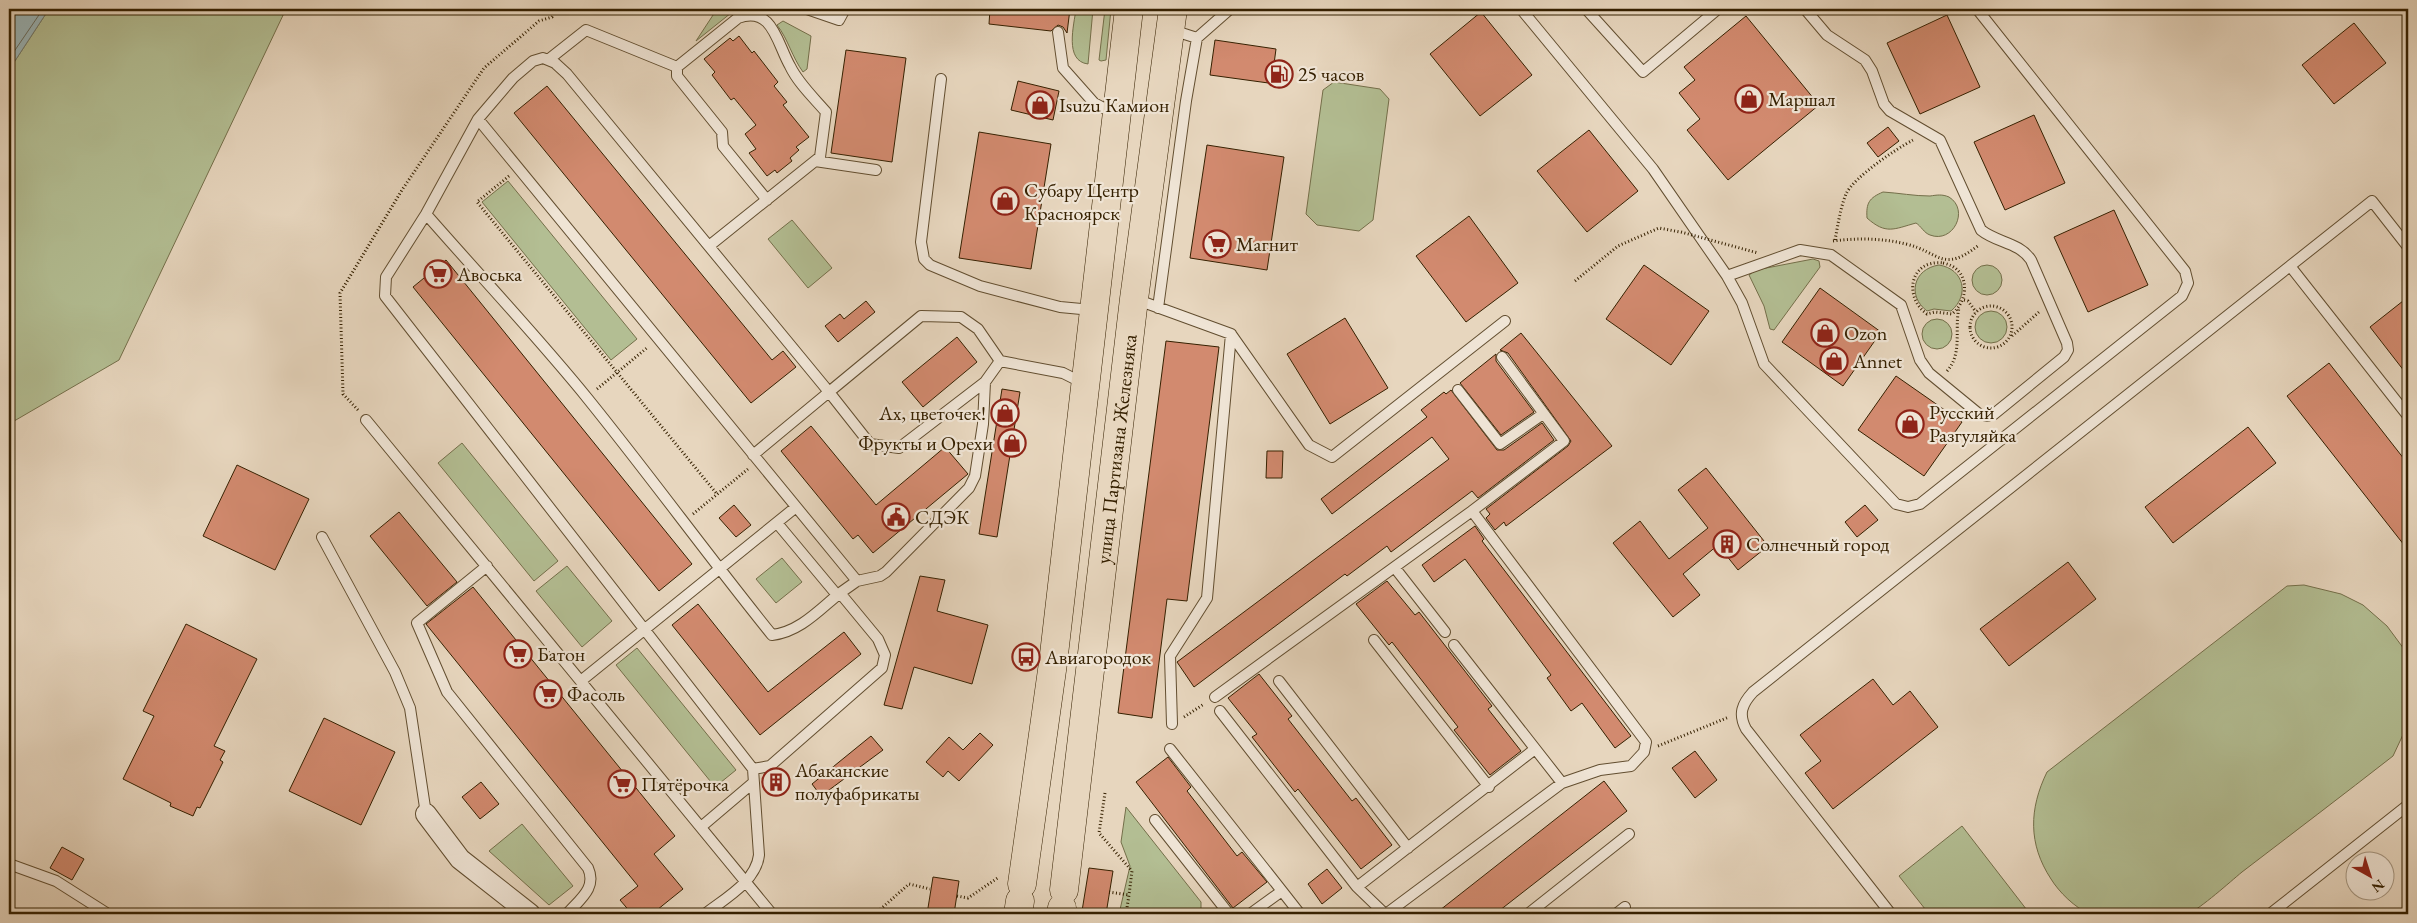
<svg xmlns="http://www.w3.org/2000/svg" width="2417" height="923" viewBox="0 0 2417 923" font-family="'EB Garamond',serif">
<rect width="100%" height="100%" fill="#e7d6be"/>
<filter id="stains"><feTurbulence type="fractalNoise" baseFrequency=".004" numOctaves="4"/><feColorMatrix values="0 0 0 0 .2 0 0 0 0 .09 0 0 0 0 .02 0 0 0 .5 -.17"/></filter>
<radialGradient id="worn" r=".72"><stop offset=".6" stop-color="#630" stop-opacity="0"/><stop offset="1" stop-color="#630" stop-opacity=".3"/></radialGradient>
<path fill="#b3be93" stroke="#746f4a" d="M49 9H286L119 360 9 424V70Z
M717 9H736L696 41Z
M1076 9H1093L1088 64C1064 61 1074 25 1076 9Z
M1105 9H1111L1106 60 1101 61 1099 60Z
M783 21 811 36 807 69 803 72C792 57 788 39 777 25Z
M1334 82 1380 89 1389 99 1373 220 1359 231 1317 225 1306 214 1323 90Z
M508 181 637 339 611 360 482 202Z
M1883 192C1899 193 1914 196 1930 196 1937 195 1942 194 1949 197 1970 210 1953 244 1930 235 1924 233 1921 226 1916 223 1894 229 1886 235 1867 218 1866 203 1869 198 1883 192Z
M792 220 832 268 808 288 768 239Z
M1813 259 1819 261 1820 267 1774 330 1770 329 1764 306 1749 275 1756 270Z
M1939 265C1964 269 1970 295 1951 311L1934 309 1927 311C1907 296 1913 269 1939 265Z
M1972 280a15 15 0 1 1 30 0a15 15 0 1 1-30 0Z
M1975 327a16 16 0 1 1 32 0a16 16 0 1 1-32 0Z
M1922 334a15 15 0 1 1 30 0a15 15 0 1 1-30 0Z
M462 443 558 561 534 581 438 463Z
M782 558 802 582 776 603 756 579Z
M567 566 612 621 582 647 536 591Z
M2304 585 2341 594 2363 605 2387 626 2404 649 2408 663V724L2393 756C2343 795 2293 833 2242 872 2230 882 2201 908 2188 914 2184 916 2095 916 2090 914 2075 908 2059 892 2051 879 2028 844 2029 809 2047 772L2287 586Z
M637 648 736 770 715 787 616 665Z
M1126 807 1201 902V914H1119L1130 866 1121 842Z
M522 824 573 886 549 905 489 851Z
M1962 826 2030 914H1929L1899 876Z"/>
<path fill="#9ab7bb" stroke="#727b70" d="M9 9H49L9 70Z"/>
<g fill="none" stroke-linecap="round" stroke-linejoin="round">
<path stroke="#686c5e" stroke-width="1" d="M9 59 43 9"/>
</g>
<path fill="#d28a6f" stroke="#352000" d="M990 9H1070L1067 33 1063 27 1058 25 1051 31 989 24Z
M1481 12 1532 75 1480 116 1430 54Z
M1947 15 1980 87 1920 114 1887 43Z
M1746 16 1819 105 1728 180 1687 130 1700 119 1679 93 1695 80 1684 67Z
M2354 23 2386 63 2334 104 2302 65Z
M739 36 752 53 754 51 778 82 774 86 787 102 783 105 809 137 796 147 799 150 790 158 792 161 777 173 775 170 767 176 749 153 756 149 745 134 756 125 734 98 731 100 712 75 715 72 704 59 730 38 733 41Z
M1215 40 1276 49 1274 64 1286 66 1283 85 1210 75Z
M846 50 906 58 892 162 831 153Z
M1018 81 1059 91 1053 120 1011 110Z
M547 86 772 360 783 351 796 367 751 403 514 113Z
M2034 115 2065 183 2005 210 1974 142Z
M1888 127 1899 141 1878 157 1867 143Z
M1589 130 1638 191 1587 232 1537 171Z
M979 132 1051 144 1031 269 959 258Z
M1207 145 1284 157 1267 270 1190 258Z
M2114 210 2148 285 2088 312 2054 237Z
M1469 216 1518 283 1466 322 1416 256Z
M446 260 692 564 659 591 413 287Z
M1644 265 1709 311 1671 365 1606 319Z
M1820 288 1881 332 1843 386 1782 342Z
M2408 297V376L2370 327Z
M866 301 875 312 838 342 825 326 840 314 844 319Z
M1345 318 1388 388 1330 424 1287 354Z
M1521 333 1612 446 1506 526 1504 522 1495 530 1486 518 1490 514 1486 509 1568 446 1571 441 1508 353 1500 350Z
M957 337 977 362 923 407 902 382Z
M1166 341 1219 347 1187 601 1167 599 1152 718 1118 713Z
M1496 354V361L1534 412 1501 435 1460 383Z
M2329 363 2408 464V550L2287 396Z
M1896 376 1962 422 1924 476 1858 430Z
M1002 389 1020 392 997 537 979 534Z
M1451 390 1497 450H1504L1542 423 1554 440 1478 498 1472 491 1391 552 1387 546 1347 576 1345 574 1194 687 1177 662 1449 459 1432 437 1332 514 1321 499 1427 417 1421 410 1444 392 1446 394Z
M811 426 876 505 945 447 968 474 873 553 858 535 853 539 781 451Z
M2248 427 2276 463 2173 543 2145 507Z
M1267 451H1283L1282 478H1266Z
M237 465 309 499 275 570 203 536Z
M1706 468 1768 546 1738 570 1718 545 1683 574 1700 595 1673 617 1613 543 1640 521 1669 559 1708 528 1678 490Z
M734 505 751 525 736 537 719 518Z
M1865 505 1878 520 1857 537 1845 522Z
M399 512 457 582 427 606 370 536Z
M1475 526 1484 539 1482 541 1631 736 1615 748 1582 703 1571 711 1547 678 1551 675 1465 559 1434 582 1422 565Z
M2068 562 2096 599 2009 666 1980 629Z
M920 576 945 580 937 611 988 625 972 684 914 667 902 709 884 705Z
M1387 581 1415 615 1419 612 1492 706 1488 709 1521 751 1490 775 1454 730 1458 727 1392 642 1389 645 1356 604Z
M473 587 675 836 654 854 683 889 652 914H632L620 900 638 886 426 624Z
M698 604 768 692 844 632 861 654 760 735 672 625Z
M186 624 257 659 214 746 225 751 220 760 223 762 200 808 197 807 193 816 170 806 171 803 123 779 154 716 143 711Z
M1259 674 1292 716 1288 719 1352 801 1356 798 1392 845 1361 869 1298 789 1295 792 1252 737 1257 734 1228 698Z
M1873 679 1893 705 1910 691 1938 727 1833 809 1805 773 1821 761 1800 735Z
M324 718 395 752 361 825 289 791Z
M980 733 993 745 959 781 948 771 943 777 926 762 949 737 963 750Z
M871 736 883 750 821 796 812 784Z
M1695 751 1717 780 1695 798 1672 768Z
M1168 757 1191 787 1187 791 1237 856 1242 852 1267 882 1233 908 1136 782Z
M1604 781 1627 811 1495 914H1435Z
M481 782 499 804 480 819 462 797Z
M62 847 84 859 72 880 50 868Z
M1089 868 1113 871 1106 914 1082 911Z
M1327 869 1342 888 1322 904 1308 884Z
M933 877 959 881 954 914H927Z"/>
<g fill="none" stroke-linecap="round" stroke-linejoin="round">
<g stroke="#624e30" stroke-width="12">
<path id="service" d="M807 9 839 20 845 9
M1521 9 1653 169 1727 276 1742 303 1764 364 1896 504 1908 507 1920 504 2182 296 2188 283 2185 271 1977 9
M1586 9 1643 72 1718 9
M1172 30 1197 38
M1058 32 1063 68 1094 103 1115 114
M548 60 586 30 677 67 738 18C773 5 777 44 790 66 798 83 814 98 826 112L820 157 709 246
M677 67V76L722 132 723 146 767 200
M941 79 921 242 924 259 930 265 980 286 1060 307 1092 310
M478 119 857 581
M815 161 876 170
M426 214C480 276 537 336 588 399 651 477 709 557 772 635 800 632 820 609 840 593L878 639 885 655 882 668 770 766 753 769
M2290 266 2408 416
M1727 276 1800 250 1831 255 1901 305 1920 360 1929 373 1979 414 1987 416 1994 414 2064 357 2068 350 2067 343 2031 260C2019 242 1997 243 1981 230L1940 140 1890 111 1884 104 1872 71 1865 60 1827 35 1805 9
M1135 299 1231 334 1207 598 1170 656 1172 724
M1158 308 1186 101 1197 38 1230 9
M1231 334 1309 445 1332 457 1505 321
M985 382 899 448 870 444 829 392 921 316 961 317 978 329 1000 361
M1458 390 1500 444 1543 414
M366 420 772 914
M1472 511 1564 441 1502 357
M777 523 837 595
M322 537 395 672 410 708 426 814
M487 566 417 623 447 692 588 868C597 888 580 899 567 914
M1395 568 1445 632
M840 593 857 581 880 576 886 572 969 488 975 476 983 424 985 382 1000 361 1063 373 1083 383
M1374 640 1489 787
M1454 645 1562 783
M582 680 796 507
M1279 681 1408 848
M1215 697 1472 511 1646 742 1644 752 1631 766 1600 770 1562 783 1386 914
M1220 711 1357 887 1385 914
M1170 749 1282 891
M1155 820 1229 914
M701 827 754 782
M9 864 56 881 108 914
M1357 887 1535 749
M705 914C724 899 756 882 759 855L753 769 385 296 386 277 426 214 478 119 513 78 533 61 543 58 555 63 567 74 829 392 753 455
M1250 914 1282 891 1300 914
M1528 914 1629 834
M1616 914 1625 907
M1891 914 1746 729C1738 714 1742 704 1753 692L2372 201 2408 247
M2270 914 2408 805"/>
</g>
<g stroke="#624e30" stroke-width="22">
<path id="minor" d="M426 814 460 859 530 914"/>
</g>
<g stroke="#352000" stroke-width="29">
<g id="primary">
<path d="M1022 884 1053 663 1129 9"/>
<path id="s1" d="M1064 890 1134 299 1173 9"/>
<path d="M1018 914 1020 901"/>
<path d="M1061 914 1062 908"/>
</g>
</g>
<path stroke="#352000" stroke-width="3" stroke-dasharray="1 2.5" stroke-linecap="butt" d="M509 176 477 202 717 494
M1835 240C1838 225 1840 209 1846 194 1854 177 1896 149 1913 140
M1833 241C1857 238 1882 238 1906 244 1940 252 1942 274 1979 245
M1943 263C1970 268 1970 299 1952 314L1935 312 1927 314C1903 297 1910 259 1943 263Z
M1575 281 1618 246 1659 228 1680 232
M1964 300 1968 301 1976 312
M1970 327a21 21 0 1 1 42 0a21 21 0 1 1-42 0Z
M2012 336 2039 312
M1947 371C1963 353 1954 330 1959 308
M597 389 648 347
M358 410 343 394 340 293 402 190 484 68 539 21 552 17 556 9
M693 514 748 469
M1184 717 1204 704
M1658 746 1729 717
M1105 793 1099 833 1132 871 1129 895
M1109 892 1129 895 1126 914
M957 896 968 898 999 877
M875 914 909 884 930 889"/>
<use href="#service" stroke="#efe4d5" stroke-width="10"/>
<use href="#minor" stroke="#efe4d5" stroke-width="20"/>
<use href="#primary" stroke="#e7d6be" stroke-width="28"/>
<path stroke="#352000" stroke-width="3" stroke-dasharray="1 2.5" stroke-linecap="butt" d="M1681 232 1758 253"/>
</g>
<defs>
<g id="fuel-ring" transform="scale(1.4375)"><circle r="9.5" fill="#efe4d5" stroke="#8f2418" stroke-width="1.5"/><path d="M-5.5-6h7V0h2V4h1.3V-2.5L3-4.5l.8-.8L6-3V5H2.5V1h-1V6h-7ZM-4.2-4.7v3.2H.2V-4.7Z" fill="#8f2418"/></g>
<g id="shop-ring" transform="scale(1.4375)"><circle r="9.5" fill="#efe4d5" stroke="#8f2418" stroke-width="1.5"/><path d="M-5-2.5h2.3a2.7 3.5 0 0 1 5.4 0H5L5.5 6h-11ZM-1.5-2.5h3a1.5 2.3 0 0 0-3 0Z" fill="#8f2418"/></g>
<g id="supermarket-ring" transform="scale(1.4375)"><circle r="9.5" fill="#efe4d5" stroke="#8f2418" stroke-width="1.5"/><path d="M-6-5.5h2.5l.6 2H6L4.5 2H-2.5L-4.4-4H-6ZM-1.5 3.2a1.3 1.3 0 1 0 .1 0ZM3 3.2a1.3 1.3 0 1 0 .1 0Z" fill="#8f2418"/></g>
<g id="civic-ring" transform="scale(1.4375)"><circle r="9.5" fill="#efe4d5" stroke="#8f2418" stroke-width="1.5"/><path d="M-.6-6.5H3V-4.5H.6V-3L4-1V1h2V6H-6V1h2V-1L-.6-3ZM-1.2 2.5V6h2.4V2.5Z" fill="#8f2418"/></g>
<g id="building-ring" transform="scale(1.4375)"><circle r="9.5" fill="#efe4d5" stroke="#8f2418" stroke-width="1.5"/><path d="M-4-6H4V6H1V3H-1V6H-4ZM-2.5-4.3h1.7v1.8h-1.7ZM.8-4.3h1.7v1.8H.8ZM-2.5-1h1.7V.8h-1.7ZM.8-1h1.7V.8H.8Z" fill="#8f2418"/></g>
<g id="bus-ring" transform="scale(1.4375)"><circle r="9.5" fill="#efe4d5" stroke="#8f2418" stroke-width="1.5"/><path d="M-5-6H5V4H4V6H2V4H-2V6H-4V4H-5ZM-3.5-4V0h7V-4ZM-3.5 1.2v1.5H-2V1.2ZM2 1.2v1.5H3.5V1.2Z" fill="#8f2418"/></g>
</defs>
<g fill-rule="evenodd">
<use href="#fuel-ring" x="1279" y="74"/>
<use href="#shop-ring" x="1749" y="99"/>
<use href="#shop-ring" x="1040" y="105"/>
<use href="#shop-ring" x="1005" y="201"/>
<use href="#supermarket-ring" x="1217" y="244"/>
<use href="#supermarket-ring" x="438" y="274"/>
<use href="#shop-ring" x="1825" y="333"/>
<use href="#shop-ring" x="1834" y="361"/>
<use href="#shop-ring" x="1005" y="413"/>
<use href="#shop-ring" x="1910" y="424"/>
<use href="#shop-ring" x="1012" y="443"/>
<use href="#civic-ring" x="896" y="517"/>
<use href="#building-ring" x="1727" y="544"/>
<use href="#supermarket-ring" x="518" y="654"/>
<use href="#bus-ring" x="1026" y="657"/>
<use href="#supermarket-ring" x="548" y="694"/>
<use href="#building-ring" x="776" y="782"/>
<use href="#supermarket-ring" x="622" y="784"/>
</g>
<g text-anchor="middle" stroke-width="4.5" stroke-linejoin="round" paint-order="stroke">
<g font-size="20" fill="#352000" stroke="#efe4d5" text-anchor="start">
<text x="1298" y="81">25 часов</text>
<text x="1768" y="106">Маршал</text>
<text x="1059" y="112">Isuzu Камион</text>
<text x="1024" y="197">Субару Центр<tspan x="1024" dy="23">Красноярск</tspan></text>
<text x="1236" y="251">Магнит</text>
<text x="457" y="281">Авоська</text>
<text x="1844" y="340">Ozon</text>
<text x="1853" y="368">Annet</text>
<text x="1929" y="419">Русский<tspan x="1929" dy="23">Разгуляйка</tspan></text>
<text x="986" y="420" text-anchor="end">Ах, цветочек!</text>
<text x="993" y="450" text-anchor="end">Фрукты и Орехи</text>
<text x="915" y="524">СДЭК</text>
<text x="1746" y="551">Солнечный город</text>
<text x="537" y="661">Батон</text>
<text x="1045" y="664">Авиагородок</text>
<text x="567" y="701">Фасоль</text>
<text x="795" y="777">Абаканские<tspan x="795" dy="23">полуфабрикаты</tspan></text>
<text x="641" y="791">Пятёрочка</text>
</g>
<g font-size="20" fill="#352000" stroke="#efe4d5">
<text dy="7" stroke="none"><textPath href="#s1" startOffset="444">улица Партизана Железняка</textPath></text>
</g>
</g>
<rect width="2417" height="923" fill="none" stroke="#e7d6be" stroke-width="30"/>
<rect x="10" y="10" width="2397" height="903" fill="none" stroke="#352000" stroke-width="2.5"/>
<rect x="15" y="15" width="2387" height="893" fill="none" stroke="#352000"/>
<g transform="translate(2370 876) rotate(141)"><circle r="24" fill="#efe4d5" stroke="#a59680"/>
<path d="M0-4L9 19L0 12L-9 19Z" fill="#8f2418"/>
<text y="-8" font-size="14" font-weight="bold" text-anchor="middle" fill="#352000">N</text>
</g>
<rect width="100%" height="100%" filter="url(#stains)"/>
<rect width="100%" height="100%" fill="url(#worn)"/>
</svg>
